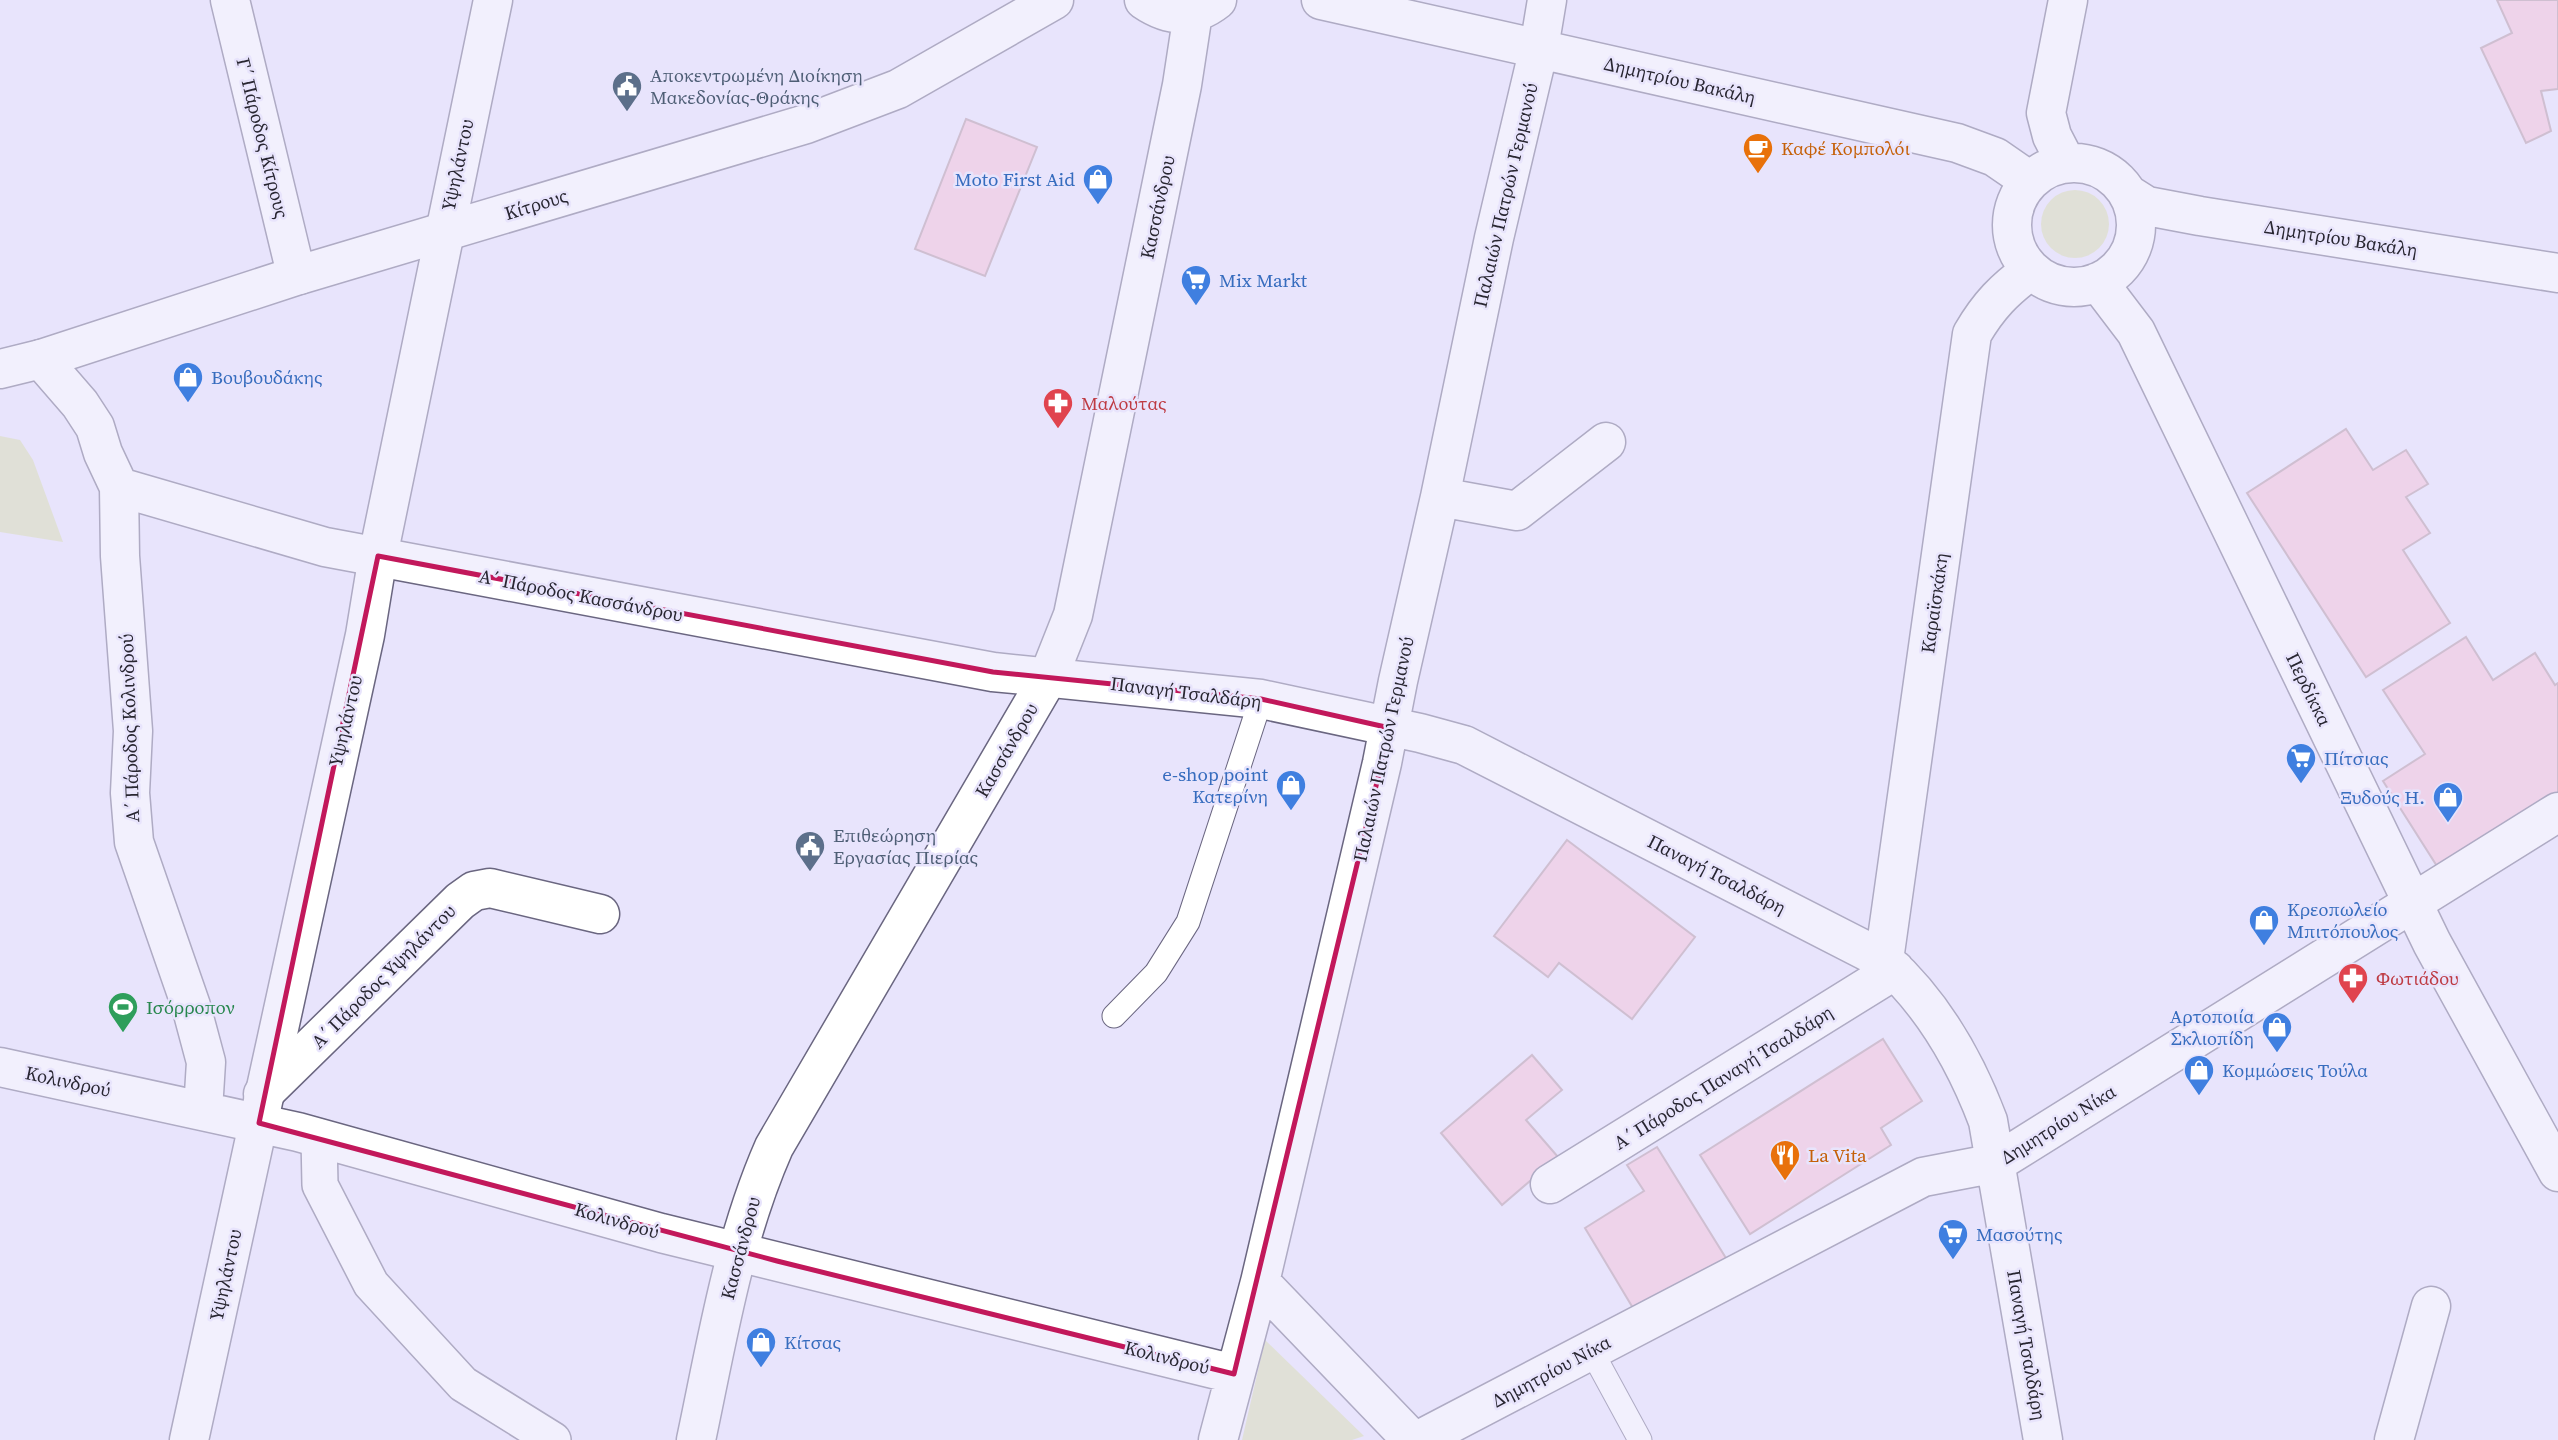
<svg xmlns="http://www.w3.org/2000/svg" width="2558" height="1440" viewBox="0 0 2558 1440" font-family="'Source Serif 4',serif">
<rect width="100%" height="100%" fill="#e8e4fc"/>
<path fill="#d8dcab" d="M2041 224a34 34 0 1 1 68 0a34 34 0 1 1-68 0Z
M0 436 20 440 33 460 63 542 0 532Z
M1265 1340 1364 1436 1352 1440H1242Z"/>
<path fill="#f5bed5" stroke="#b1929e" stroke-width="2" d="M2497 0H2558V89L2541 91 2551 131 2526 143 2481 48 2512 33Z
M966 119 1037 147 985 276 915 249Z
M2346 429 2373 470 2406 450 2428 484 2406 497 2430 533 2403 550 2450 623 2366 677 2247 493Z
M2466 637 2493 680 2535 653 2555 685 2558 683V800L2442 874 2383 781 2425 754 2383 690Z
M1567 840 1695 937 1632 1019 1559 963 1548 977 1494 936Z
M1883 1039 1922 1101 1881 1128 1891 1145 1750 1234 1700 1155Z
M1532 1055 1562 1090 1526 1120 1558 1157 1502 1205 1441 1133Z
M1657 1147 1729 1263 1639 1318 1585 1228 1644 1191 1627 1165Z"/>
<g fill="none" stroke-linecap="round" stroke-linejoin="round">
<g stroke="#6a6680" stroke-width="25">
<path id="service" d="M1114 1016 1156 973 1188 922 1261 699
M1591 1350 1640 1440"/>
</g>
<g stroke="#6a6680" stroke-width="38">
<path id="pedestrian" d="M319 1137 320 1185 371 1284 463 1384 553 1440"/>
</g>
<g stroke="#6a6680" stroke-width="41">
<path id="minor" d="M230 0 292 257 299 275
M1321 0 1957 143 1995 157 2030 181
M2066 163 2052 136 2046 113 2068 0
M2012 225a62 62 0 1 1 124 0a62 62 0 1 1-124 0Z
M2128 194 2147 206 2200 216 2558 273
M2098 282 2136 332 2432 943 2558 1172
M41 359 80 404 95 427 103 453 119 487 120 556 133 731 130 793 134 842 191 1006 206 1062 203 1110
M119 487 325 547 416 564 993 672 1261 699 1420 733 1464 745 1884 960C1932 1003 1965 1060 1988 1121L2043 1440
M1440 497 1517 511 1606 442
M1884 960 1972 334C1989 305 2004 290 2031 270
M0 1067 298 1132 661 1233 1234 1374
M263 1094 460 901 474 891 490 888 600 914
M1550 1184 1895 970
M1218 1440 1260 1282
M1412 1440 1260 1282 1382 763 1398 681 1440 497 1494 238 1539 48 1547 0
M1419 1440 1923 1177 1996 1163 2558 812
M2394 1440 2431 1306"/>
</g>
<g stroke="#6a6680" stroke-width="41">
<path id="tertiary" d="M189 1440 365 635 378 556 493 0"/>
</g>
<g stroke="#6a6680" stroke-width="41">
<path id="secondary" d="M1144 0C1169 17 1193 19 1217 0
M0 369 41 359 299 275 806 124 898 89 1054 0
M696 1440C717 1341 733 1240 774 1147L1048 678 1073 615 1182 85 1193 13"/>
</g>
<use href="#service" stroke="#fff" stroke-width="23"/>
<use href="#pedestrian" stroke="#fff" stroke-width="35"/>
<use href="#minor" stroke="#fff" stroke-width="38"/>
<use href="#tertiary" stroke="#fff" stroke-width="38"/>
<use href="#secondary" stroke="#fff" stroke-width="38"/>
</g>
<path d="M0 0H2558V1440H0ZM378 556 993 672 1261 699 1390 728 1234 1374 777 1261 259 1123Z" fill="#e8e4fc" fill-opacity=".55" fill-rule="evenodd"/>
<path fill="none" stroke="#c2185b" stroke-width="5" stroke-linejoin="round" d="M378 556 993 672 1261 699 1390 728 1234 1374 777 1261 259 1123Z"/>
<defs>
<g id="civic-pin" transform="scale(1.575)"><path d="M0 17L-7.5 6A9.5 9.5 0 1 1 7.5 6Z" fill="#5c6f8a" stroke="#e8e4fc"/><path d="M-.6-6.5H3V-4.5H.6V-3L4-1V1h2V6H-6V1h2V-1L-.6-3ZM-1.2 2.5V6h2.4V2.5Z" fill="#fff"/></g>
<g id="cafe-pin" transform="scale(1.575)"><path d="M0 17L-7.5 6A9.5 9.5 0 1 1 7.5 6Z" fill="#e8710a" stroke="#e8e4fc"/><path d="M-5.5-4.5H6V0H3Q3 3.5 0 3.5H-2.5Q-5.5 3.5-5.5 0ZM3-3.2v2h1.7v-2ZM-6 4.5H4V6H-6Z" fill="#fff"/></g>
<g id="shop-pin" transform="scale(1.575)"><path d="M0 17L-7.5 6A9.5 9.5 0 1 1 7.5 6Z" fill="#3f7fe0" stroke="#e8e4fc"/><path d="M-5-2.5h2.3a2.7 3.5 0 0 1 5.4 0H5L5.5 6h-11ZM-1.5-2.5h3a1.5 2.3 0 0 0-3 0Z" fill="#fff"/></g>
<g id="supermarket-pin" transform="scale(1.575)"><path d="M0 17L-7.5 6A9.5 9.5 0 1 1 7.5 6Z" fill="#3f7fe0" stroke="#e8e4fc"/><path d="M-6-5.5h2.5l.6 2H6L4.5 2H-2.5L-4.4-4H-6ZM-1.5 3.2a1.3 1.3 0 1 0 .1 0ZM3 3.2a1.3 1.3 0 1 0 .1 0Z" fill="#fff"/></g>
<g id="pharmacy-pin" transform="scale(1.575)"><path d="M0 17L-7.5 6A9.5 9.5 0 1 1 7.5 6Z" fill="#e0444e" stroke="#e8e4fc"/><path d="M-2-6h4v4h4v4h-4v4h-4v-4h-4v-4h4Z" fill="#fff"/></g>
<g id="stadium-pin" transform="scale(1.575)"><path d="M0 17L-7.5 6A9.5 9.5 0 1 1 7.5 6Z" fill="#2e9e5b" stroke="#e8e4fc"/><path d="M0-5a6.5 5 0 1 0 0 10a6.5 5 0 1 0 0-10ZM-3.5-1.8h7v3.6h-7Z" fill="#fff"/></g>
<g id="restaurant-pin" transform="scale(1.575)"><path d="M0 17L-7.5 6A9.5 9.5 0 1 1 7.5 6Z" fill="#e8710a" stroke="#e8e4fc"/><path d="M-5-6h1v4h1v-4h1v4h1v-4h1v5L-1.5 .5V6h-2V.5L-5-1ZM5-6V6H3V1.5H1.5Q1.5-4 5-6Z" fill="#fff"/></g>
</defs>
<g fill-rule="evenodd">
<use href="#civic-pin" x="627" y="86"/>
<use href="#cafe-pin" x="1758" y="148"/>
<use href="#shop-pin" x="1098" y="179"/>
<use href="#supermarket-pin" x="1196" y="280"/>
<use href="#shop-pin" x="188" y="377"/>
<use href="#pharmacy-pin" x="1058" y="403"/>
<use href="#supermarket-pin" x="2301" y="758"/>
<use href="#shop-pin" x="1291" y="785"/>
<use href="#shop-pin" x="2448" y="797"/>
<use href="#civic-pin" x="810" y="846"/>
<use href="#shop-pin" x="2264" y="920"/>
<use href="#pharmacy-pin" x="2353" y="978"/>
<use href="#stadium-pin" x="123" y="1007"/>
<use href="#shop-pin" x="2277" y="1027"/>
<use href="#shop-pin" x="2199" y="1070"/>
<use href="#restaurant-pin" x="1785" y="1155"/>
<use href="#supermarket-pin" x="1953" y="1234"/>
<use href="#shop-pin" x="761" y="1342"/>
</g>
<g text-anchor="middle" stroke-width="5" stroke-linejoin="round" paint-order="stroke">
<g font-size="19" fill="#4e5e75" stroke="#e8e4fc" text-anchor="start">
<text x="650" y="82">Αποκεντρωμένη Διοίκηση<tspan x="650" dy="22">Μακεδονίας-Θράκης</tspan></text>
<text x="833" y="842">Επιθεώρηση<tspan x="833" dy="22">Εργασίας Πιερίας</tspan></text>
</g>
<g font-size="19" fill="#282631" stroke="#e8e4fc">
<text transform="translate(1680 80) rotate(13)" y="7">Δημητρίου Βακάλη</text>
<text transform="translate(263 138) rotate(76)" y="7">Γ΄ Πάροδος Κίτρους</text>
<text transform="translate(457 165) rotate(-78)" y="7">Υψηλάντου</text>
<text transform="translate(1505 195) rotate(-77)" y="7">Παλαιών Πατρών Γερμανού</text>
<text transform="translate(536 204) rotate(-17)" y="7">Κίτρους</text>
<text transform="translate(1157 207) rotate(-78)" y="7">Κασσάνδρου</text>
<text transform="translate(2341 238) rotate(9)" y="7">Δημητρίου Βακάλη</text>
<text transform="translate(581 595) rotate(11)" y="7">Α΄ Πάροδος Κασσάνδρου</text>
<text transform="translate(1934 603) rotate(-82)" y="7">Καραϊσκάκη</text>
<text transform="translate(2309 689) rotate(64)" y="7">Περδίκκα</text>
<text transform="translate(1186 692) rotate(7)" y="7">Παναγή Τσαλδάρη</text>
<text transform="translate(345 721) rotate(-77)" y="7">Υψηλάντου</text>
<text transform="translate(129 728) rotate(-92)" y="7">Α΄ Πάροδος Κολινδρού</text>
<text transform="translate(1383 749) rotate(-78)" y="7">Παλαιών Πατρών Γερμανού</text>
<text transform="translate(1006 750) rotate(-60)" y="7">Κασσάνδρου</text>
<text transform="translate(1717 874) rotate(27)" y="7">Παναγή Τσαλδάρη</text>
<text transform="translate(383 976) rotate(-45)" y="7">Α΄ Πάροδος Υψηλάντου</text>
<text transform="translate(1723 1077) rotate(-32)" y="7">Α΄ Πάροδος Παναγή Τσαλδάρη</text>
<text transform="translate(68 1081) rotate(12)" y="7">Κολινδρού</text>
<text transform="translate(2058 1124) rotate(-32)" y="7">Δημητρίου Νίκα</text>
<text transform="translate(617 1220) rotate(16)" y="7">Κολινδρού</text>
<text transform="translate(740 1248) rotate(-75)" y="7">Κασσάνδρου</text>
<text transform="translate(225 1275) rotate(-78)" y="7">Υψηλάντου</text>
<text transform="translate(2027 1345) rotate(80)" y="7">Παναγή Τσαλδάρη</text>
<text transform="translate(1167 1357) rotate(14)" y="7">Κολινδρού</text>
<text transform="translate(1551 1371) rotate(-28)" y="7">Δημητρίου Νίκα</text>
</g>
<g font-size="19" fill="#c56008" stroke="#e8e4fc" text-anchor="start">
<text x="1781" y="155">Καφέ Κομπολόι</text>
<text x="1808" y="1162">La Vita</text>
</g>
<g font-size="19" fill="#366cbe" stroke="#e8e4fc" text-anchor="start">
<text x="1075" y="186" text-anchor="end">Moto First Aid</text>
<text x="1219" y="287">Mix Markt</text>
<text x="211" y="384">Βουβουδάκης</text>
<text x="2324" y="765">Πίτσιας</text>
<text x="1268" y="781" text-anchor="end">e-shop point<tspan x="1268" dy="22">Κατερίνη</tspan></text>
<text x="2425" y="804" text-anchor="end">Ξυδούς Η.</text>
<text x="2287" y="916">Κρεοπωλείο<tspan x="2287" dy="22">Μπιτόπουλος</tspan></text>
<text x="2254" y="1023" text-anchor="end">Αρτοποιία<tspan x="2254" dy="22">Σκλιοπίδη</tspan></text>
<text x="2222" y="1077">Κομμώσεις Τούλα</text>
<text x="1976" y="1241">Μασούτης</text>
<text x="784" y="1349">Κίτσας</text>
</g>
<g font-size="19" fill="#be3a42" stroke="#e8e4fc" text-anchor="start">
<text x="1081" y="410">Μαλούτας</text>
<text x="2376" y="985">Φωτιάδου</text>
</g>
<g font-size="19" fill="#27864d" stroke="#e8e4fc" text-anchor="start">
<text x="146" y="1014">Ισόρροπον</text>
</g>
</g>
</svg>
